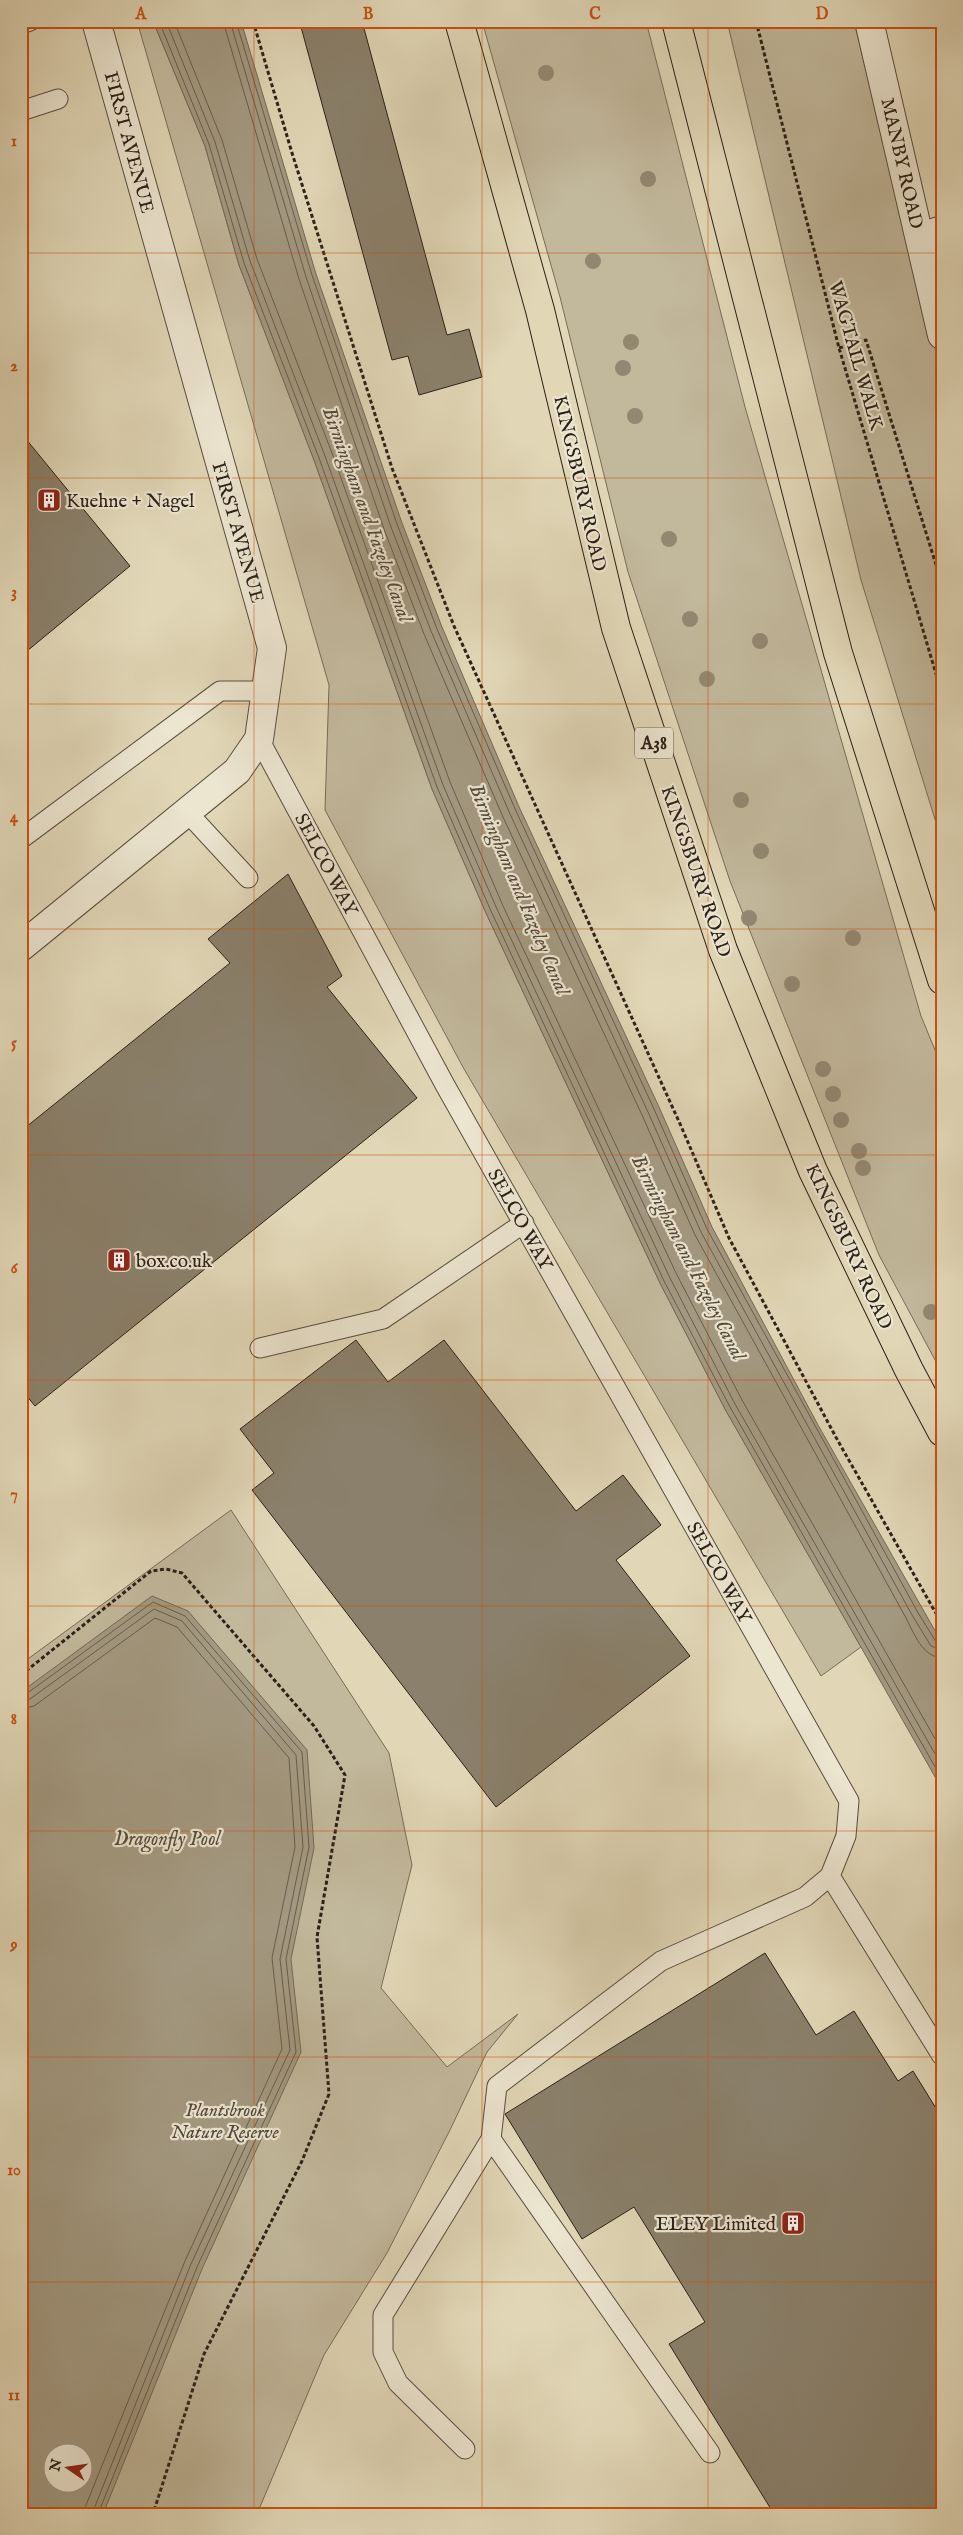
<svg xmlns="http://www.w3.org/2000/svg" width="963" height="2535" viewBox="0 0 963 2535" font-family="'IM FELL English',serif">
<rect width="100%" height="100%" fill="#e1d7b7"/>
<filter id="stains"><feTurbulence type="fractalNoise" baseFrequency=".004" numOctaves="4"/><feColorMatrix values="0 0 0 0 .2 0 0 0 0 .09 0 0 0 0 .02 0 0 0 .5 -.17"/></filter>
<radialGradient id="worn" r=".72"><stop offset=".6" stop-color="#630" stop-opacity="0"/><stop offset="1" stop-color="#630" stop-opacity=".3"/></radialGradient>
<path fill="#c2b89c" stroke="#766c5a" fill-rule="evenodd" d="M137 21H153L205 146 239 265 314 460 432 789 486 913 660 1283 725 1409 861 1647 821 1676 464 1069 325 810 329 685Z
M482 21H646L745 407 921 1016 942 1067V1373L879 1255 730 881 628 572 560 297Z
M727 21H854L942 376V842L861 580Z
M231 1510 389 1753 412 1865 381 1988 447 2067 518 2014 487 2052 450 2130 387 2253 324 2355 257 2514H21V1664ZM52 2452H82V2482H52Z"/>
<path fill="#a39981" stroke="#736957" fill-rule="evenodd" d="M153 21H241L316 274 402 523 442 627 520 809 659 1107 712 1227 818 1425 942 1643V1789L725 1409 660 1283 486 913 432 789 314 460 239 265 205 146Z
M152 1596 188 1611 307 1750 314 1848 291 1959 301 2052 202 2269 103 2514H21V1692ZM52 2452H82V2482H52Z"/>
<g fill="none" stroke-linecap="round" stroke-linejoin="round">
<path stroke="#675d4d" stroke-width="1" d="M159 21 209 144 244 263 319 458 437 787 491 911 664 1281 730 1407 942 1779
M166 21 215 142 250 261 325 456 443 785 497 909 670 1278 735 1404 942 1766
M174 21 222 140 257 259 332 453 450 782 503 906 677 1275 742 1400 942 1751
M223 21 299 279 384 529 424 634 503 817 642 1115 695 1235 906 1618C914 1633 922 1657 942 1658
M230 21 306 277 391 527 431 631 510 814 648 1112 701 1232 912 1615 931 1646 942 1650
M236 21 312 275 397 524 437 629 516 811 654 1109 707 1229 917 1611 936 1642 942 1644
M21 1695 26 1694 153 1602 185 1616 302 1752 309 1847 286 1959 296 2052 197 2267 98 2514
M21 1702 30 1699 154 1609 182 1621 296 1755 303 1847 280 1959 290 2050 191 2264 92 2514
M21 1709 34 1706 155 1618 177 1627 289 1758 295 1847 272 1958 282 2049 185 2261 86 2505 84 2514"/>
</g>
<path fill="#8a806b" stroke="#2b2119" d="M322 21H362L447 335 469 329 482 377 419 395 408 356 392 360 301 27Z
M21 433 130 566 21 656Z
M288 874 342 976 327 987 417 1098 35 1406 21 1389V1131L230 963 208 939Z
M356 1340 388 1382 444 1340 576 1511 623 1475 661 1525 616 1560 690 1656 496 1807 252 1490 274 1473 240 1429Z
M765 1953 816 2035 854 2011 898 2081 913 2071 942 2118V2514H774L669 2344 705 2322 634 2207 582 2239 505 2114Z"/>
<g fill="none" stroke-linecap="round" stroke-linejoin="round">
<g stroke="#584e40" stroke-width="21">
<path id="service" d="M21 24 30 21
M21 111 58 99
M259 739 445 1085 849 1801 846 1836 830 1876 805 1897 661 1961 497 2086 491 2139 710 2453
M187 812 248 878
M21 839 220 691H266
M260 1348 383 1319 524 1223
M830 1876 942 2056
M465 2449 398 2383 383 2352V2315L491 2139"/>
</g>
<g stroke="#584e40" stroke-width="30">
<path id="minor" d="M920 237 942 230
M21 947 237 771 259 739 272 648 96 21"/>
</g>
<g stroke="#584e40" stroke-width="30">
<path id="tertiary" d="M869 21 942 335"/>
</g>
<g stroke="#2b2119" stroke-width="30">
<path id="trunk" d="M459 21 540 310 616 628 723 950 813 1171 909 1370 942 1432
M676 21 838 653 942 980"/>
</g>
<path stroke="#2b2119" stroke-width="3" stroke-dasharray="4 2.5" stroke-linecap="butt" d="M253 21 292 153 392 468 454 626 681 1126 729 1238 838 1441 942 1624
M756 21 839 348 942 694
M839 348 866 340 942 584
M21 1675 151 1571 166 1569 182 1573 314 1726 345 1775 317 1937 329 2094 302 2161 204 2354 153 2514"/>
<use href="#service" stroke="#ece5d0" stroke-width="19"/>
<use href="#minor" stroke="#ece5d0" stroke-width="28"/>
<use href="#tertiary" stroke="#ece5d0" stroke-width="28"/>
<use href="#trunk" stroke="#e1d7b7" stroke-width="28"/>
</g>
<g fill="#928872">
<circle cx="546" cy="73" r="8"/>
<circle cx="648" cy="179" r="8"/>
<circle cx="593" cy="261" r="8"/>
<circle cx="631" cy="342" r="8"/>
<circle cx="623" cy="368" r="8"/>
<circle cx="635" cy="416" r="8"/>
<circle cx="669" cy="539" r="8"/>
<circle cx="690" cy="619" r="8"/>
<circle cx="760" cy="641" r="8"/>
<circle cx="707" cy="679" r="8"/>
<circle cx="741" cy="800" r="8"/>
<circle cx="761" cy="851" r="8"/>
<circle cx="749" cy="918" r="8"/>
<circle cx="853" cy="938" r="8"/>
<circle cx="792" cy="984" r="8"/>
<circle cx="823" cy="1069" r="8"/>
<circle cx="833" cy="1094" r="8"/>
<circle cx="841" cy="1120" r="8"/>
<circle cx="859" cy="1151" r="8"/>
<circle cx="863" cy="1168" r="8"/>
<circle cx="931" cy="1312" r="8"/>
</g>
<path fill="none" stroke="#cc510e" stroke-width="1" stroke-opacity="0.55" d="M254 21V2514M482 21V2514M708 21V2514M21 253H942M21 478H942M21 704H942M21 929H942M21 1155H942M21 1380H942M21 1606H942M21 1831H942M21 2057H942M21 2282H942"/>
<defs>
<g id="building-square" transform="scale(1.25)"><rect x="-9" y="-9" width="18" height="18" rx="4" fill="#8f2418" stroke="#ece5d0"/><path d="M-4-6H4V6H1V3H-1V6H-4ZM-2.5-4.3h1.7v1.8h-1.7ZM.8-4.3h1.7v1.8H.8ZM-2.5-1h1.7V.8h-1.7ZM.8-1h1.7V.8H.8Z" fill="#fff"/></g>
</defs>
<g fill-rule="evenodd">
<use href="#building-square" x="49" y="500"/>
<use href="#building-square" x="119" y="1260"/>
<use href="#building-square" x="793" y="2223"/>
</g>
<g text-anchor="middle" stroke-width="4.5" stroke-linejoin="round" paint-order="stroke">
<rect fill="#ece5d0" stroke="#655c50" stroke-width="1" x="635" y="727.5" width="38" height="31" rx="4"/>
<g font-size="18" font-weight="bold" fill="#2b2119">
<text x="654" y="749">A38</text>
</g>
<g font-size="19" fill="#2b2119" stroke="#ece5d0">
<text transform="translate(130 142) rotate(75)" y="7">FIRST AVENUE</text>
<text transform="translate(903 163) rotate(77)" y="7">MANBY ROAD</text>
<text transform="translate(857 355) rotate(74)" y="7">WAGTAIL WALK</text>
<text transform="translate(581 483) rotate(77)" y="7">KINGSBURY ROAD</text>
<text transform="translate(239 532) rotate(74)" y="7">FIRST AVENUE</text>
<text transform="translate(327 864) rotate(62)" y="7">SELCO WAY</text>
<text transform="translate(697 871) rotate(71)" y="7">KINGSBURY ROAD</text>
<text transform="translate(521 1219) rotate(61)" y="7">SELCO WAY</text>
<text transform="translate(850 1246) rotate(65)" y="7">KINGSBURY ROAD</text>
<text transform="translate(720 1572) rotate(61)" y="7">SELCO WAY</text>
</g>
<g font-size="19" fill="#2b2119" stroke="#ece5d0" text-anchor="start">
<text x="66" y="507">Kuehne + Nagel</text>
<text x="136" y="1267">box.co.uk</text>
<text x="776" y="2230" text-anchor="end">ELEY Limited</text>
</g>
<g font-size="19" font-style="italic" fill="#51473a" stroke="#ece5d0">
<text x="225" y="2116">Plantsbrook<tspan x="225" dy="22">Nature Reserve</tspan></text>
</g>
<g font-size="20" font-style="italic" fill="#554b3d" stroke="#ece5d0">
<text transform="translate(368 514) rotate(70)" y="7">Birmingham and Fazeley Canal</text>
<text transform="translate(520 889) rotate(67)" y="7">Birmingham and Fazeley Canal</text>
<text transform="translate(689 1257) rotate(63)" y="7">Birmingham and Fazeley Canal</text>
<text x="167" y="1845">Dragonfly Pool</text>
</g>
</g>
<rect width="963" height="2535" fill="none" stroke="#e1d7b7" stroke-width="55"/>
<g transform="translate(68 2468) rotate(283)"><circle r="24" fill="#ece5d0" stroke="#9f9787"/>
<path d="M0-4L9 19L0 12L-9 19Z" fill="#8f2418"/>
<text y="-8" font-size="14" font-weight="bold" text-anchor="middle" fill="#2b2119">N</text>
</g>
<rect x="28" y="28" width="908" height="2480" fill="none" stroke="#cc510e" stroke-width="2"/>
<g font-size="16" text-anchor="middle" font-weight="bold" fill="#cc510e">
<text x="141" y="19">A</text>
<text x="368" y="19">B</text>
<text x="595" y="19">C</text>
<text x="822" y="19">D</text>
<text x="14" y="146">1</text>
<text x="14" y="371">2</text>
<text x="14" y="597">3</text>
<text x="14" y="822">4</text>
<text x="14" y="1048">5</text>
<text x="14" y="1273">6</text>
<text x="14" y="1499">7</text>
<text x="14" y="1724">8</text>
<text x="14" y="1950">9</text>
<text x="14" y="2175">10</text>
<text x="14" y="2400">11</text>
</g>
<rect width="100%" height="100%" filter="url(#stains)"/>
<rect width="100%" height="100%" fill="url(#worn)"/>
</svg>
